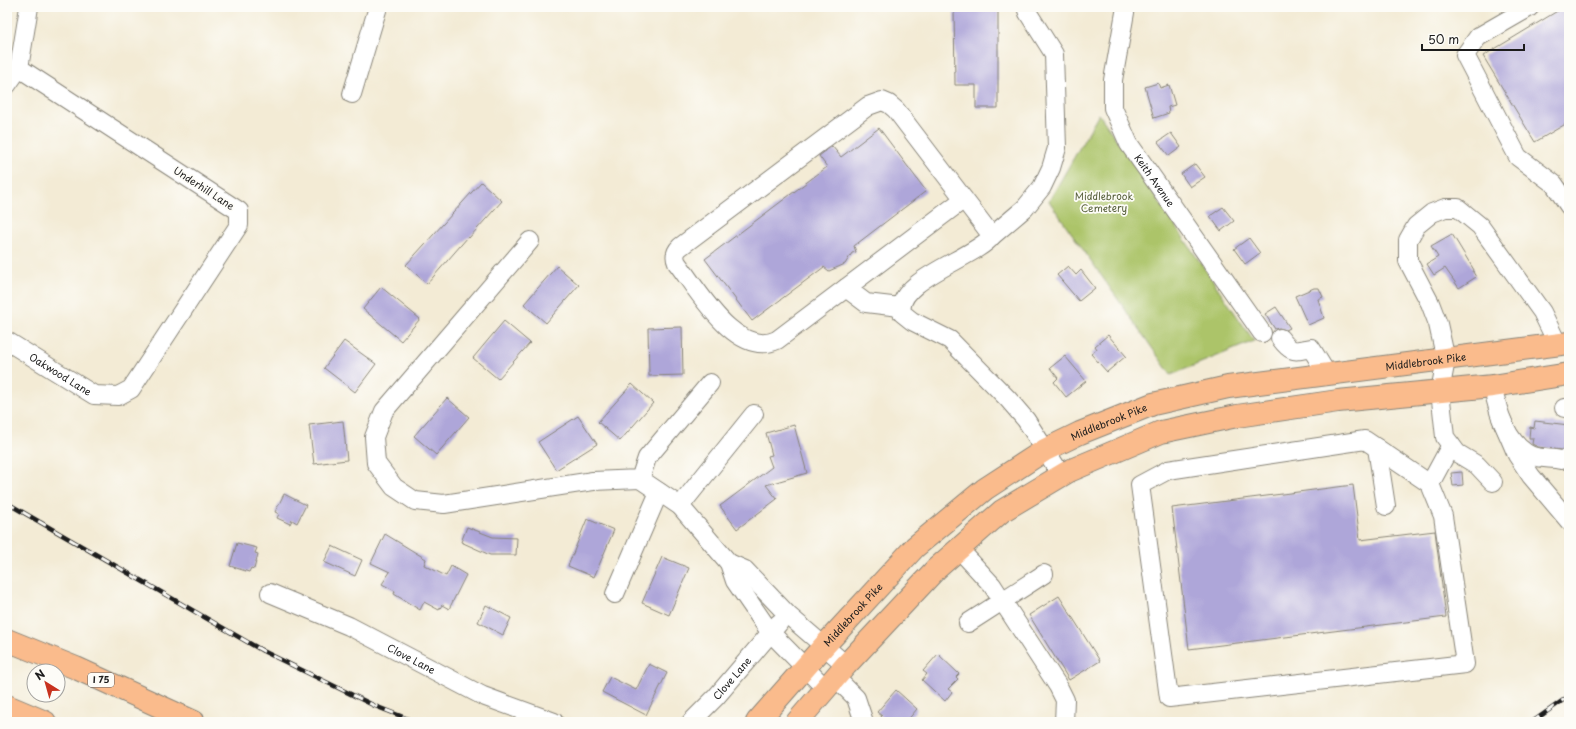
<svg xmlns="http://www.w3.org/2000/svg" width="1576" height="729" viewBox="0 0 1576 729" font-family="'Playpen Sans',sans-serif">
<rect width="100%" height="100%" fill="#fdfcf7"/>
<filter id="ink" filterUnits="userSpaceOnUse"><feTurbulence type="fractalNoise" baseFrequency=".025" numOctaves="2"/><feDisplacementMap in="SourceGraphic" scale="8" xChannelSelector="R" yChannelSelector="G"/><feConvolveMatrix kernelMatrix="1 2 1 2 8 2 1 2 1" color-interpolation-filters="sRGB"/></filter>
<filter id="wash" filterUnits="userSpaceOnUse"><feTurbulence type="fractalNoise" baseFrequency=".012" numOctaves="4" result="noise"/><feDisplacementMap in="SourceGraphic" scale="16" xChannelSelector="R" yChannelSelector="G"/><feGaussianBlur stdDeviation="0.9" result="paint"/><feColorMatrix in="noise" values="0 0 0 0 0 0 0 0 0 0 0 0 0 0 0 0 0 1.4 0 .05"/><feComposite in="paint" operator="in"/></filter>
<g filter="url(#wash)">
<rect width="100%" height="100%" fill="#f3ebd5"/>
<path fill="#acc469" stroke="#647042" d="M1099 114 1254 341 1171 375 1049 201Z"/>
<g id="blocks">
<path fill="#aea6d9" d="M954 7H998V108H976V85H955Z
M1564 7H1569V122L1535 142 1483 56Z
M1158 83 1160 88 1169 85 1175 105 1168 107 1169 113 1154 118 1145 87Z
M879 128 926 191 854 246 856 252 852 253 845 264 829 271 824 267 752 321 705 259 827 167 819 156 832 146 841 157Z
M1171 133 1181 147 1169 156 1158 142Z
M1195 164 1205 177 1190 187 1181 174Z
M481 182 502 201 469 238 468 237 427 284 406 265Z
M1223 207 1234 221 1221 231 1210 216Z
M1452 234 1474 270 1473 272 1476 277 1459 288 1445 268 1434 275 1427 264 1438 257 1431 246Z
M1249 238 1260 253 1245 264 1234 249Z
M557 266 579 285 546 323 524 304Z
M1068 266 1076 275 1081 270 1095 288 1079 301 1057 275Z
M381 287 420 319 401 341 363 309Z
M1314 288H1319L1323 297 1318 299 1324 318 1308 325 1295 296Z
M1276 307 1290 328 1286 330 1279 328 1275 329 1265 314Z
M504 321 530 343 498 379 473 358Z
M682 327 683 375 649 376 648 328Z
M1108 335 1126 356 1107 372 1091 354 1097 349 1095 346Z
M344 341 376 364 355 392 324 368Z
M1065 356 1086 381 1066 397 1054 382 1058 378 1050 368Z
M632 384 653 403 620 441 598 422Z
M447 398 469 417 436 455 414 436Z
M578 416 597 444 556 470 538 442Z
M343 421 347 460 314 464 309 425Z
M1535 421 1569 425V451L1538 447 1532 444 1533 438H1529L1530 427 1534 428Z
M794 425 807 473 766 485 777 499 737 529 720 506 772 467 768 456 772 455 766 433Z
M1462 472 1463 485 1453 486 1451 473Z
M1353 485 1360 540 1435 531 1446 617 1189 649 1172 508Z
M284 494 306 505 297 523 292 520 290 524 277 518 279 514 275 512Z
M587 519 614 530 594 577 568 566Z
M467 527 493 537 517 538 516 555H490L461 542Z
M385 534 426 559 424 565 446 576 451 566 466 575 449 609 442 605 439 610 424 602 420 610 394 594 395 591 382 584 390 572 371 563Z
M237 543 257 548 255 553 258 554 254 569 251 568 249 572 230 566Z
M332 546 362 560 355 576 324 562Z
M662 557 689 568 669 615 642 603Z
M1059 596 1100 661 1069 680 1029 615Z
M486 605 511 618 503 635 478 622Z
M938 654 959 674 956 677 958 679 948 689 952 692 945 701 922 680 927 674 923 671Z
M649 664 667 673 646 715 602 692 610 677 636 690Z
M896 690 917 709 906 722H876L882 716 877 712Z"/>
</g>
</g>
<g filter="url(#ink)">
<use href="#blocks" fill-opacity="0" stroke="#888478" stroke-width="1"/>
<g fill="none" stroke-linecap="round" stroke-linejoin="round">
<g stroke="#888478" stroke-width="20">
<g id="minor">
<path id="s1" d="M1126 7 1113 80V108L1129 144 1262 333"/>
<path d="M1530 7 1478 37 1465 55 1518 157 1554 184 1569 206"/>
<path d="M7 85 19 68 29 7"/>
<path d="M352 94 378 7"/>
<path d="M964 199 777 340C736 359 698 290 677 263 674 256 675 252 680 247L868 106 882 101 889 104 896 110 992 236C976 258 894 280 902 313L912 321 950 340 1008 399 1026 420 1062 476"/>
<path d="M992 236 1025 208 1042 187 1051 168 1057 148 1054 54 1028 13 1026 7"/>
<path d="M530 241 384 411 374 437 376 463 394 487 415 501 444 504 593 481 640 479 647 458 710 383"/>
<path d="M846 288 866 303 900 307"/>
<path d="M1280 338C1292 354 1294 351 1311 348L1327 374"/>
<path id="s2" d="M7 341 94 395 118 396 131 389 239 225V211L19 68"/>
<path d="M1493 386C1497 410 1506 443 1530 455 1538 459 1552 458 1561 460"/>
<path d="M1564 408H1569"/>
<path d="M1501 418 1517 455 1531 476 1569 521"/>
<path d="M1377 448 1386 506"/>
<path d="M640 479 680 506 729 563 735 581 770 632 826 689"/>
<path d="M1493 482 1477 465 1457 453 1445 437 1440 391 1446 360 1438 324 1430 303 1408 261V240L1416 226 1432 213 1445 208H1458L1480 226 1542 312 1558 345"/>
<path d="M1430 484 1365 440 1168 470 1140 485 1169 698 1465 664 1443 516 1430 484 1451 445"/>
<path d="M680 506 754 414"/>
<path d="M959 549 992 585 1058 686 1065 700 1064 722"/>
<path d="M729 563 745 570 788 615 846 665"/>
<path id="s3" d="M270 593 349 626 483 696 554 722"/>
<path d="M615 594 659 492"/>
<path d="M968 623 1044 574"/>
<path d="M835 677 856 698 864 722"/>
<path id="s4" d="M691 722 716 697 779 623"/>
</g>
</g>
<g stroke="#888478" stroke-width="24">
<g id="major">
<path id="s5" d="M757 722 824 646 915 547 985 489 1045 450 1080 433 1153 404 1228 387 1569 343"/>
<path d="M797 722 846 665 936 569 1002 511 1069 471 1161 432 1237 416 1338 401 1493 386 1569 374"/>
</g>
</g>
<g stroke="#888478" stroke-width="24">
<path id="highway" d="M7 640 76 668 194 722
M7 706 45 722"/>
</g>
<use href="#minor" stroke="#fff" stroke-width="18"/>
<use href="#major" stroke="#fabb8c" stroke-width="22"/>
<use href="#highway" stroke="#fabb8c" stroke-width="22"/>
<g stroke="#1c1c1c" stroke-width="4.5">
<path id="rail" d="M7 503 263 651 375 706 416 722
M1532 722 1569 696"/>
</g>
<use href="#rail" stroke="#fdfcf7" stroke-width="3" stroke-dasharray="9" stroke-linecap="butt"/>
</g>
</g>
<g text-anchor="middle" stroke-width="3.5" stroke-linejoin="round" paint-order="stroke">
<rect fill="#fdfcf7" stroke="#605f5e" stroke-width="1" x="88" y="673" width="26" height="14" rx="3"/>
<g font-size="9" font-weight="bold" fill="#1c1c1c">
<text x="101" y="683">I 75</text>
</g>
<g font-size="10" fill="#1c1c1c" stroke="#fdfcf7">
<text dy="4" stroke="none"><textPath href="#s1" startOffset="186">Keith Avenue</textPath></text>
<text transform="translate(204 188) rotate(33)" y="4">Underhill Lane</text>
<text dy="4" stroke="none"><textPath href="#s5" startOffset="792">Middlebrook Pike</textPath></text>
<text dy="4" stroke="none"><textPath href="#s2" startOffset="63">Oakwood Lane</textPath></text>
<text dy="4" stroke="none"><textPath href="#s5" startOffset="468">Middlebrook Pike</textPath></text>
<text dy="4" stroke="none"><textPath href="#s5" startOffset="144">Middlebrook Pike</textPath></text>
<text dy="4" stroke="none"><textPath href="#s3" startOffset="156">Clove Lane</textPath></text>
<text dy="4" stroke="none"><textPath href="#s4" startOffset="60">Clove Lane</textPath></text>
</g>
<g font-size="10" fill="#565f3b" stroke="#fdfcf7">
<text x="1104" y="200">Middlebrook<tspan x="1104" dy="12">Cemetery</tspan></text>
</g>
</g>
<rect width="1576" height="729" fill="none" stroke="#fdfcf7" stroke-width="24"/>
<g transform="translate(46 683) rotate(323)"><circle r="19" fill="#fdfcf7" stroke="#a3a29f"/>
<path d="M0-3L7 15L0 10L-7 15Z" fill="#c8321e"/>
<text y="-6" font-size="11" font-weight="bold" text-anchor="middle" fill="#1c1c1c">N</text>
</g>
<path d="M1422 44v6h102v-6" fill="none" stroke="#1c1c1c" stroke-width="2"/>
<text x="1428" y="44" font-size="12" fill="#1c1c1c" stroke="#fdfcf7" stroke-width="3" paint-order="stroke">50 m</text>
</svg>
